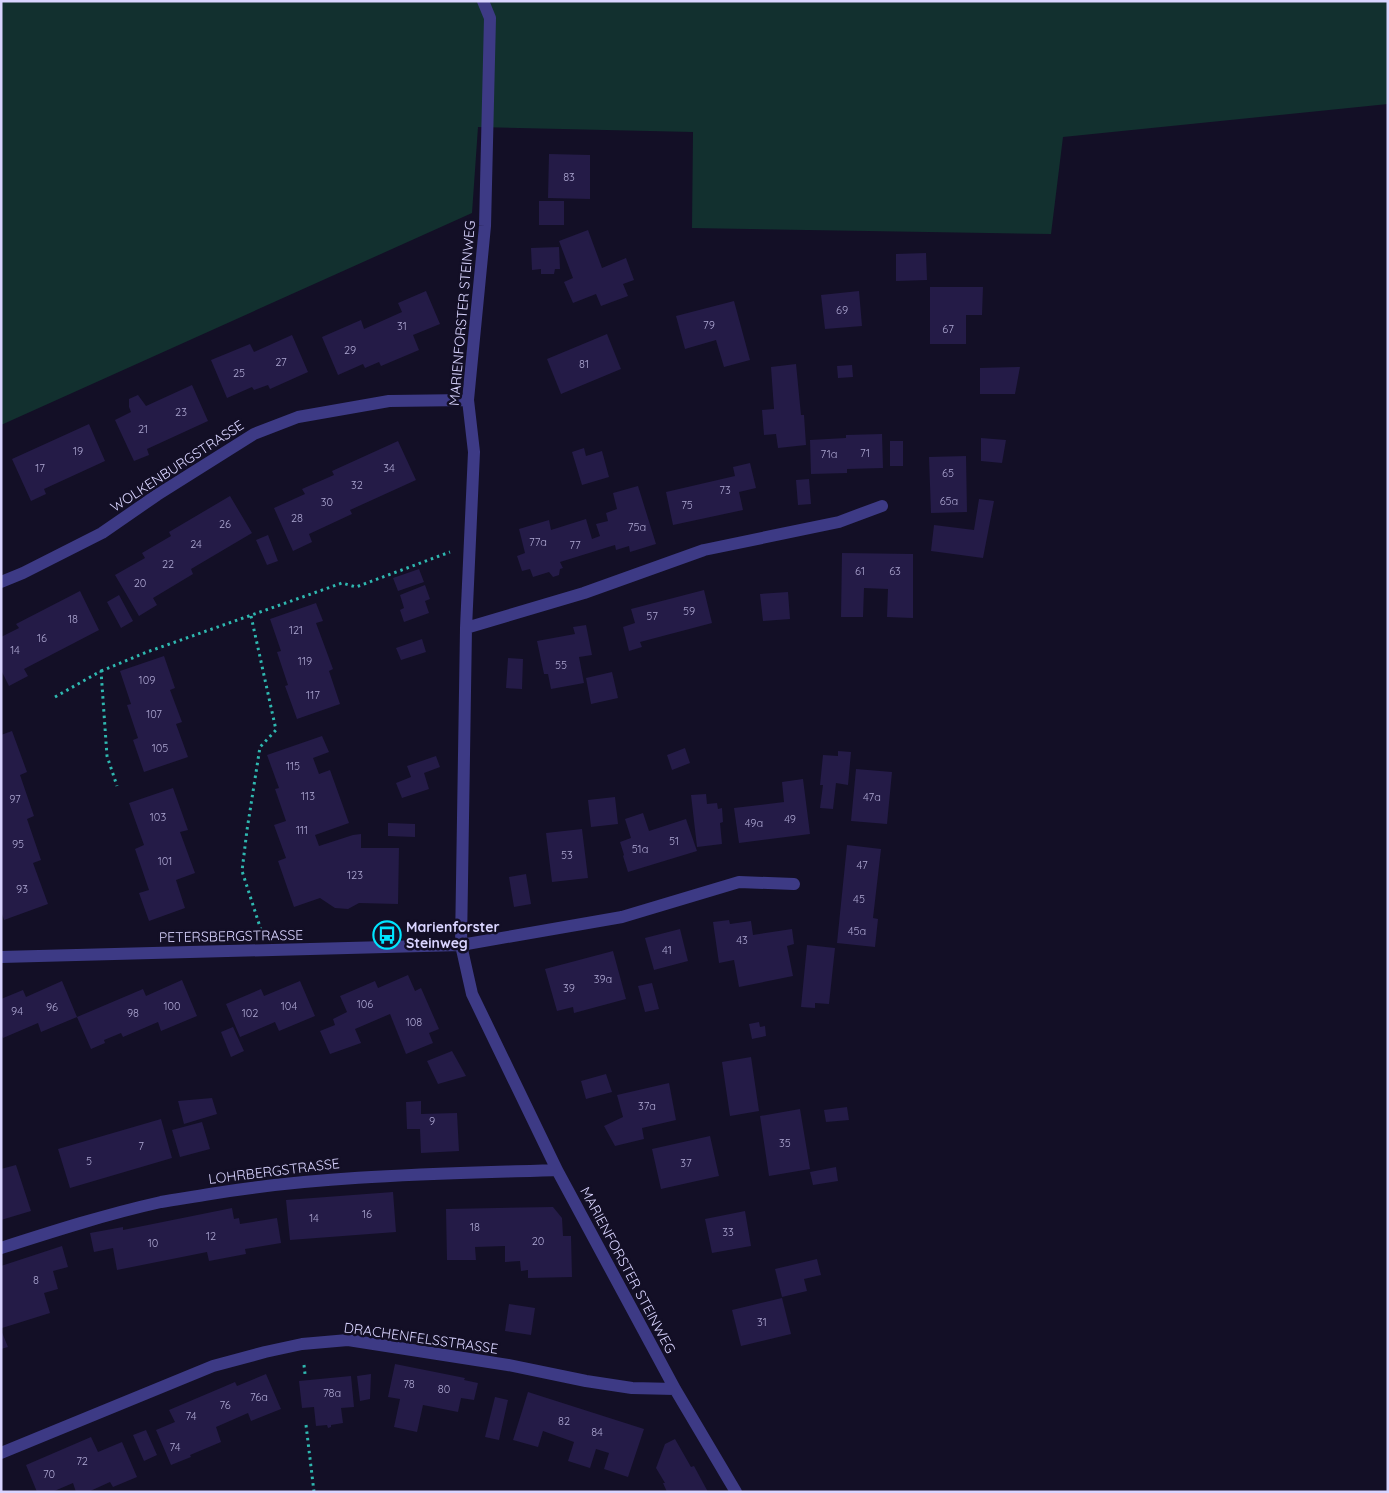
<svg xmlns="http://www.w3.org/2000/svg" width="1389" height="1493" viewBox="0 0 1389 1493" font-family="Quicksand,sans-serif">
<rect width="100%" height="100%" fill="#130f26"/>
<path fill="#12302f" d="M1 1H1388V104L1063 137 1051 234 692 228 693 132 478 127 472 213 1 425Z"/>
<path fill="#241b47" d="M549 154 590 155V199L548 198Z
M539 201H564V225H539Z
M588 230 602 268 626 258 634 280 623 284 628 296 601 306 596 294 573 303 564 282 573 278 559 241Z
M559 247 560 269H555L554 274H541V269L532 270 531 248Z
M926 253 927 280 896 281V254Z
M930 287H983L982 315H966V344H930Z
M426 291 440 324 413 335 419 350 381 366 379 362 365 368 363 364 338 375 322 337 361 320 364 329 402 312 398 303Z
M859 291 862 326 825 329 821 295Z
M734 301 750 360 724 367 716 340 685 349 676 316Z
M607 334 621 369 561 394 547 359Z
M292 335 308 372 270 389 268 385 254 390 252 387 227 398 211 360 250 344 254 352Z
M796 364 801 415H804L806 445 778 448 776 434 764 435 762 410 774 409 771 367Z
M852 365 853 377 838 378 837 366Z
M1020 367 1015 394H980V368Z
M192 385 208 421 147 449 149 455 134 461 115 420 131 412 129 407V399L138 395 146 406Z
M89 424 105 461 44 489 46 494 31 501 12 459Z
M882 434 883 468 847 469V473L811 474 810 440 846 438V435Z
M981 438 1006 440 1002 463 981 461Z
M398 441 416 480 350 510 352 514 309 534 312 542 293 551 274 508 305 494 302 489 334 475 332 471Z
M890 441H903V466H890Z
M584 448 586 456 602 451 609 477 582 485 572 452Z
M966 456 967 512 931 513 929 457Z
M750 463 756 488 739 492 743 510 673 525 666 492 735 476 733 467Z
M809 479 811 504 798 505 796 480Z
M638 486 656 544 630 552 629 546 616 550 615 545 560 562 563 568 560 569 559 575 553 577 549 572 533 577 530 569 522 571 517 556 525 553 519 529 549 520 551 530 586 519 592 539 600 536 596 524 608 521 606 513 617 509 613 493Z
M230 496 252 533 191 569 193 574 153 598 157 605 139 616 115 575 145 558 142 553 171 536 169 532Z
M979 499 994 501 983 558 931 551 934 525 974 530Z
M268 535 278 561 267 565 256 540Z
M842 553 913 554V618L887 617 888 589 864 588 863 617H841Z
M419 569 424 582 398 591 393 578Z
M425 585 430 599 425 601 429 613 404 622 400 610 404 608 400 595Z
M704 590 712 623 640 642 642 647 629 651 623 627 635 623 631 609Z
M80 591 99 630 24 669 28 676 9 686 1 670V637L19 628 16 624Z
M788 592 790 619 763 621 760 594Z
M119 595 133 621 121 628 107 602Z
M316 603 323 621 316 623 333 669 329 671 340 704 297 719 285 686 288 685 277 652 281 651 270 619Z
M586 625 592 655 579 657 584 683 551 689 548 674H544L537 641 575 634 573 627Z
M422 639 426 652 401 660 396 648Z
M164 656 175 688 170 690 182 722 176 724 188 757 144 772 133 740 138 738 127 705 131 704 120 671Z
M508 658 523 659 522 689 506 688Z
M612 672 618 698 591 704 586 678Z
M12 731 27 772 20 775 34 816 27 819 41 860 33 863 48 904 4 920 1 911V735Z
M322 736 329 752 313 758 319 774 330 770 349 823 315 835 319 846 353 835 361 834V848H399L398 904 359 903 348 909 335 908 320 898 294 907 278 861 286 858 274 825 286 821 275 789 279 788 267 755Z
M685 748 690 763 672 770 667 755Z
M838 751 851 752 848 785 836 783 833 809 820 808 823 785H820L823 755 838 756Z
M436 756 440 767 424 773 429 789 402 798 396 783 411 777 407 766Z
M856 769 892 772 887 824 851 821Z
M803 779 810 834 739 843 734 808 784 802 782 782Z
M173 788 188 830 180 832 195 873 176 880 185 908 149 921 139 893 149 890 135 849 144 845 129 803Z
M706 794 707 804 717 803 718 809 722 808 723 822 720 823 722 844 697 847 691 795Z
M615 797 618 824 591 827 588 800Z
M643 813 649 831 686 819 697 851 628 872 623 856 624 855 620 842 631 838 625 819Z
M388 823 415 824V837L388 836Z
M582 829 588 878 552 882 546 833Z
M847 845 881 849 873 918 878 919 875 947 837 943Z
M526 874 531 904 514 907 509 877Z
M729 920 730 924 751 921 753 935 792 929 794 944 787 946 793 976 739 987 734 960 719 963 713 922Z
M680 929 688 961 654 970 645 938Z
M807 945 835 948 829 1004 815 1003V1008L801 1007Z
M613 951 626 999 574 1013 573 1007 557 1011 545 969Z
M408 975 415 991 421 988 439 1029 429 1033 433 1043 406 1054 390 1014 355 1029 361 1043 330 1054 320 1031 335 1025 333 1019 347 1012 340 996 375 981 378 988Z
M182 980 197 1016 161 1031 158 1022 123 1037 121 1033 104 1040 105 1043 91 1049 77 1017 143 989 146 996Z
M62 981 77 1017 41 1032 38 1023 3 1038 1 1034V999L23 990 26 997Z
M300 981 315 1016 279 1031 275 1022 240 1037 226 1004 261 989 264 996Z
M652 983 659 1009 645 1012 638 986Z
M759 1022 760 1027 765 1026 766 1036 752 1039 749 1024Z
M233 1027 244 1051 231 1057 221 1032Z
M452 1051 466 1076 438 1084 427 1061Z
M751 1057 759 1111 730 1116 722 1062Z
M606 1074 612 1092 586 1099 581 1081Z
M669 1083 676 1120 642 1128 644 1139 615 1146 604 1126 623 1117 617 1095Z
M212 1098 217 1114 184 1124 178 1101Z
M421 1101V1114L457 1113 459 1151 421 1153 420 1129H407L406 1102Z
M847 1107 849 1120 826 1122 824 1110Z
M800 1109 810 1169 769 1176 760 1116Z
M161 1119 172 1158 70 1188 58 1149Z
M202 1122 210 1149 180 1157 172 1130Z
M710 1136 719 1176 661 1189 652 1149Z
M16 1165 31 1211 1 1220V1169Z
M836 1167 838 1181 813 1185 810 1172Z
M393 1192 396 1232 290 1240 286 1200Z
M553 1207 562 1218 563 1236H571L572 1277 528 1278V1270L521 1271 520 1261 505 1262V1246L475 1247 476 1260H447L446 1209Z
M232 1208 234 1219 239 1218 240 1224 277 1218 281 1243 245 1249 246 1254 209 1261 207 1252 117 1270 113 1248 94 1252 90 1233 123 1227V1230Z
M745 1211 751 1246 712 1253 705 1219Z
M62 1246 68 1267 53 1271 58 1289 44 1293 50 1313 2 1328 1 1266Z
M817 1259 821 1275 804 1279 807 1291 782 1297 775 1269Z
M782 1298 791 1334 741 1346 732 1310Z
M509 1304 535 1308 531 1335 505 1331Z
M1 1330 8 1347 1 1349Z
M395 1364 465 1378 464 1380 478 1383 474 1400 461 1398 458 1412 423 1405 417 1432 394 1427 400 1399 388 1397Z
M266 1374 281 1409 251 1421 248 1413 216 1427 221 1442 190 1455 191 1457 171 1465 156 1430 175 1422 169 1410 235 1382 237 1386Z
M371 1374 370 1399 360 1401 357 1376Z
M351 1376 354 1407 341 1408 343 1423 331 1425V1427L328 1428 327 1425 316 1426 314 1407 302 1408 299 1381Z
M528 1392 644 1429 628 1477 604 1469 609 1453 596 1449 590 1468 568 1461 574 1442 543 1431 538 1447 513 1440Z
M495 1397 508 1400 499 1440 485 1437Z
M146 1430 157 1455 144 1461 133 1435Z
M91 1437 98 1452 122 1442 137 1477 113 1487 110 1482 88 1492H76L73 1483 52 1492H37L26 1465Z
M675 1439 691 1467 694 1466 708 1492H667L663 1483H665L656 1468 665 1444Z"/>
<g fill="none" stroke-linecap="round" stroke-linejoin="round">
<path stroke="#2fb8b0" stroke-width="3" stroke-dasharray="2.5 4" stroke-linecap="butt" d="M251 616 276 730 260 747 247 830 242 871 261 930
M101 671 147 652 342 583 356 587 450 552
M55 697 101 671 107 756 117 786
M304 1365 305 1374
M306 1425 314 1492"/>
<path stroke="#3d3a85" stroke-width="12" d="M483 1 490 18 485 226 468 400 474 452 466 628 461 945 472 994 557 1170 675 1389 736 1492
M1 582 23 573 102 533 157 495 254 434 298 417 389 401 468 400
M466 628 584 593 704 550 839 522 882 506
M1 957 461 945 622 917 739 882 794 884
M1 1248C54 1231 107 1214 161 1202 177 1199 194 1197 210 1194 325 1175 441 1174 557 1170
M1 1453 213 1366 265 1352 302 1344 348 1340 508 1365 586 1381 632 1388 675 1389"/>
</g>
<defs>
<g id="bus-ring" transform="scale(1.4375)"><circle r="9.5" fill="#130f26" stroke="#00e5ff" stroke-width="1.5"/><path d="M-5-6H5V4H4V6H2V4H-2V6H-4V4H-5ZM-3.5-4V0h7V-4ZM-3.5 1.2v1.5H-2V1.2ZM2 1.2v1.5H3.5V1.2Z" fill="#00e5ff"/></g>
</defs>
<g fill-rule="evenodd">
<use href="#bus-ring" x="387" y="935"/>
</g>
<g text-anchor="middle" stroke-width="5" stroke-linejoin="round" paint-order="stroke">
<g font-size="11" fill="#aca6d1">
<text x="569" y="181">83</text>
<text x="842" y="314">69</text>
<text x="709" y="329">79</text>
<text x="402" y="330">31</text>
<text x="948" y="333">67</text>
<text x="350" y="354">29</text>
<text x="281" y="366">27</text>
<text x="584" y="368">81</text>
<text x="239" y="377">25</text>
<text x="181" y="416">23</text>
<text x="143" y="433">21</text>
<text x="78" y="455">19</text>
<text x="865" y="457">71</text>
<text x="829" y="458">71a</text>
<text x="40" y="472">17</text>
<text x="389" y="472">34</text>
<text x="948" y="477">65</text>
<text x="357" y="489">32</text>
<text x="725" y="494">73</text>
<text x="949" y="505">65a</text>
<text x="327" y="506">30</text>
<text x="687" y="509">75</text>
<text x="297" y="522">28</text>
<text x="225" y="528">26</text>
<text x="637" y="531">75a</text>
<text x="538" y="546">77a</text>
<text x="196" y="548">24</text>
<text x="575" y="549">77</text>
<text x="168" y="568">22</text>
<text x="860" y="575">61</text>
<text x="895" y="575">63</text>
<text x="140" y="587">20</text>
<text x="689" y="615">59</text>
<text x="652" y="620">57</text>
<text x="73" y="623">18</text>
<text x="296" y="634">121</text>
<text x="42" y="642">16</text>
<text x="15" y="654">14</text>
<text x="305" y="665">119</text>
<text x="561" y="669">55</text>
<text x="147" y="684">109</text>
<text x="313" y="699">117</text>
<text x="154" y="718">107</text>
<text x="160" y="752">105</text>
<text x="293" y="770">115</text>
<text x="308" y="800">113</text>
<text x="872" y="801">47a</text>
<text x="15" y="803">97</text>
<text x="158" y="821">103</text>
<text x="790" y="823">49</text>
<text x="754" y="827">49a</text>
<text x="302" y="834">111</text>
<text x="674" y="845">51</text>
<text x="18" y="848">95</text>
<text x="640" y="853">51a</text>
<text x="567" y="859">53</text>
<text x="165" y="865">101</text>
<text x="862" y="869">47</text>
<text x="355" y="879">123</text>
<text x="22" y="893">93</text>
<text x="859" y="903">45</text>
<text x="857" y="935">45a</text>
<text x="742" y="944">43</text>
<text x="667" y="954">41</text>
<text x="603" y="983">39a</text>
<text x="569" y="992">39</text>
<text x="365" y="1008">106</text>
<text x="172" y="1010">100</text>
<text x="289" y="1010">104</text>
<text x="52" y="1011">96</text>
<text x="17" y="1015">94</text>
<text x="133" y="1017">98</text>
<text x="250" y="1017">102</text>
<text x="414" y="1026">108</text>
<text x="647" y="1110">37a</text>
<text x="432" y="1125">9</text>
<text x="785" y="1147">35</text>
<text x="141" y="1150">7</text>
<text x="89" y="1165">5</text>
<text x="686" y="1167">37</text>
<text x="367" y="1218">16</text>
<text x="314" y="1222">14</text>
<text x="475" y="1231">18</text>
<text x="728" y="1236">33</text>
<text x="211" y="1240">12</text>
<text x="538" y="1245">20</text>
<text x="153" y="1247">10</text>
<text x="36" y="1284">8</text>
<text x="762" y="1326">31</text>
<text x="409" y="1388">78</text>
<text x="444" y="1393">80</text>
<text x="332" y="1397">78a</text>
<text x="259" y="1401">76a</text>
<text x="225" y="1409">76</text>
<text x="191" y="1420">74</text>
<text x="564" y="1425">82</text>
<text x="597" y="1436">84</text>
<text x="175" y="1451">74</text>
<text x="82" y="1465">72</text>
<text x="49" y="1478">70</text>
</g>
<g font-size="14" fill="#d9d4ff" stroke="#130f26">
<text transform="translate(462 313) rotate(-85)" y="5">MARIENFORSTER STEINWEG</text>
<text transform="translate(177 466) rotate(-33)" y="5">WOLKENBURGSTRASSE</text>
<text transform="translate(231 936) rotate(-1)" y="5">PETERSBERGSTRASSE</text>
<text transform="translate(274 1171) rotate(-7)" y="5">LOHRBERGSTRASSE</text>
<text transform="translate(628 1270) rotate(62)" y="5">MARIENFORSTER STEINWEG</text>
<text transform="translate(421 1338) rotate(8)" y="5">DRACHENFELSSTRASSE</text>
</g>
<g font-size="14" font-weight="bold" fill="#d9d4ff" stroke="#130f26" text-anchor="start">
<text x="406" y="932">Marienforster<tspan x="406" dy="16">Steinweg</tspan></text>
</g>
</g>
<rect width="1389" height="1493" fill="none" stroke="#d9d4ff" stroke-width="5"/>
</svg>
